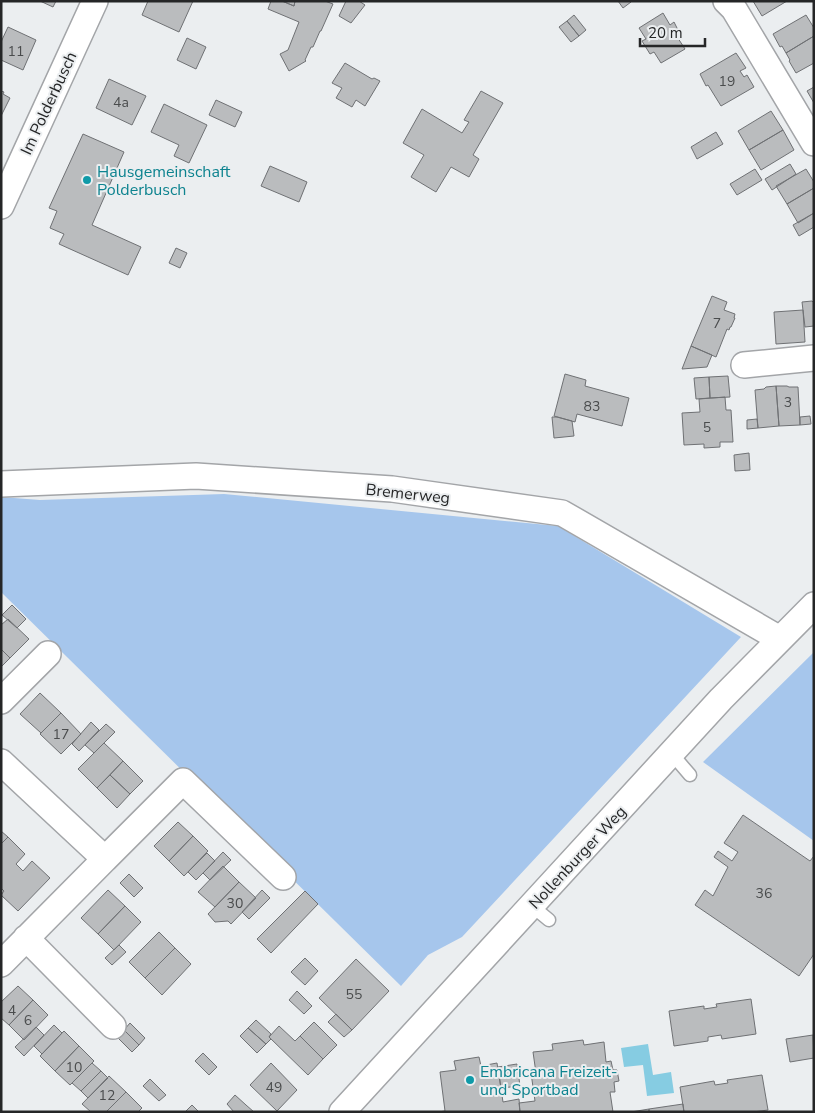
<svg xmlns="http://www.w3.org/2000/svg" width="815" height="1113" viewBox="0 0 815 1113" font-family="'Nunito Sans',sans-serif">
<rect width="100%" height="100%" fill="#ebeef0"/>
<path fill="#a6c6ec" d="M224 494 558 526 741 637 462 937 428 955 401 986 1 592V497L40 500Z
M814 652V841L703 762Z"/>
<path fill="#86cce2" d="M648 1044 653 1075 671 1072 674 1093 647 1096 643 1065 624 1067 621 1048Z"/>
<path fill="#babcbe" stroke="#6f7174" d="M40 1H56L53 7Z
M148 1H193L179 32 142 15Z
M271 1H282L294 6 295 1H325L333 4 321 31H320L313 47H311L305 60 306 61 289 71 280 54 288 50 299 22 268 9Z
M282 1H295L294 6Z
M346 1H359L365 5 351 23 339 16Z
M618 1H630L631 2 623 8Z
M753 1H787L762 16Z
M663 13 670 25 674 22 678 30 674 32 685 49 661 63 654 52 650 54 642 41 646 39 639 28Z
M574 15 586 30 579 36 567 21Z
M806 15 814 28V36L786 53 782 46 780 47 773 34Z
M567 21 579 36 571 42 559 27Z
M8 27 36 40 23 70 1 60V42Z
M814 36V63L796 73 789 61 790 60 786 53Z
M187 38 206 47 196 69 177 60Z
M736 53 746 68 740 71 744 77 747 75 754 87 721 106 708 85 706 86 700 74Z
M345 63 372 79 374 78 380 81 365 106 356 100 352 107 336 98 342 88 332 83Z
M109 79 146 96 132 125 96 108Z
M814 87V103L807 91Z
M1 91 4 92 3 94 10 98 1 116Z
M481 91 503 103 473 155 479 159 469 177 451 167 436 192 411 177 424 155 403 143 422 109 462 133 469 122 464 120Z
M216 100 242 112 235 127 209 115Z
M164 104 207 125 189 163 174 156 179 145 151 132Z
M771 111 783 130 749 150 738 131Z
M783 130 794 150 761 170 749 150Z
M716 132 723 144 697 159 691 147Z
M83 134 124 152 92 225 141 247 128 275 59 244 64 234 50 228 57 211 49 208Z
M790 164 796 174 772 190 765 179Z
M270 166 307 182 299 202 261 186Z
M755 169 762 180 737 195 730 184Z
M806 169 814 182V188L787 204 776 186Z
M814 188V213L798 223 787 204Z
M814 213V227L799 236 793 225Z
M176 248 187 253 180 268 169 263Z
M712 296 727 302 724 310 735 314 734 318H735L731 327H730L729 330 727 329 716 357 691 346Z
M812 301 814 303V326L805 327 802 302Z
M803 310 805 342 776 344 774 312Z
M691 346 712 355 707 367 682 369Z
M565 374 586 380 585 386 629 398 622 426 577 414 575 422 554 416Z
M728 376 730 397 710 398 709 377Z
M709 377 710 398 696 399 694 378Z
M776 386H787L789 387H798L800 425 779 426Z
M776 386 779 426 758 428 755 390 764 389 766 387Z
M725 397 726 410H731L733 442H720V447L704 448V444L684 445 682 413 700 412 699 399Z
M810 416 811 424 800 425V417Z
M552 417H557L572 421 574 436 554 438Z
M757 419 758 428 747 429V420Z
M749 453 750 470 735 471 734 455Z
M12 605 26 619 17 628 2 615Z
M8 619 29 639 10 658 1 649V625Z
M1 649 10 658 1 667Z
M40 693 61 713 40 734 41 733 20 714Z
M61 713 81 734 61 754 40 734Z
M91 722 99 730 79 751 72 744Z
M106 724 115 732 94 753 85 745Z
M104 743 123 761 97 788 78 769Z
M123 761 143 781 130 794 110 775Z
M110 775 130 794 117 808 97 788Z
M743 815 810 861 814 856V954L799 976 695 905 705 890 713 896 728 867 714 857 718 851 732 861 738 852 724 843Z
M178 822 193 836 169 861 154 846Z
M1 831 8 837 1 844Z
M193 836 208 851 184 876 169 861Z
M8 837 25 854 16 864 23 871 32 861 50 878 18 911 1 895 4 891 1 888V844Z
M223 852 231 860 210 880 203 873Z
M207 853 215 861 196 880 188 872Z
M223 866 239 882 215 907 198 892Z
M129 874 143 888 134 897 120 883Z
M239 882 256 898 231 924 228 921 215 922 208 914Z
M108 890 125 906 98 934 81 918Z
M262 890 270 898 249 919 242 912Z
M305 891 318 904 271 953 257 939Z
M125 906 141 922 114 950 98 934Z
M159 932 175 948 145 978 129 962Z
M119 945 126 952 112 965 105 958Z
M175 948 191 964 162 995 145 978Z
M305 958 318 971 305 985 291 972Z
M356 959 389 991 352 1030 319 998Z
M18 986 33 1000 9 1025 1 1018V1002Z
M297 991 312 1006 304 1014 289 1000Z
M751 999 756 1034 722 1039 721 1035 708 1037V1041L674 1046 669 1011 704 1006V1009L717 1007 716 1004Z
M33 1000 48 1015 24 1040 9 1025Z
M336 1014 352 1030 344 1037 328 1022Z
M256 1020 271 1034 269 1037 271 1039 266 1044 248 1028Z
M314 1022 337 1045 323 1059 300 1036Z
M130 1023 145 1038 139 1045 124 1030Z
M54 1025 62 1033 42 1054 34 1046Z
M279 1026 295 1041 300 1036 323 1059 308 1075 269 1037Z
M36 1027 44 1035 24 1056 15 1047Z
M248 1028 266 1044 257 1053 240 1036Z
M124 1030 139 1045 132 1052 117 1037Z
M64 1031 79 1046 55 1071 40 1056Z
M813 1035 814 1058 790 1062 786 1039Z
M583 1040 584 1045 604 1042 606 1062 611 1061 613 1070H617L619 1081 614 1082 615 1092H610L613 1112H520L519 1103 535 1101 531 1073H536L533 1052 553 1050 552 1044Z
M79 1046 94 1061 70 1085 55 1071Z
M203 1053 217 1067 209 1075 195 1061Z
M479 1057 481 1066 497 1063 503 1102 519 1099 520 1112H438L445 1111 440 1072 456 1070 454 1061Z
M92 1063 101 1071 81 1091 72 1083Z
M271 1063 297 1090 277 1111 250 1085Z
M517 1064 520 1086 501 1088 498 1067Z
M101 1071 108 1078 88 1098 81 1091Z
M762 1075 768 1110 753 1112H684L680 1087 714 1081 715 1085 728 1083 727 1080Z
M109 1076 126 1092 106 1112H91L82 1104Z
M150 1079 166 1095 159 1101 143 1086Z
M126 1092 142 1108 138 1112H106Z
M235 1095 246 1105 254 1112H234L227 1104Z
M683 1104 684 1112H649V1109Z
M192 1105 199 1112H185Z
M649 1109V1112H631Z"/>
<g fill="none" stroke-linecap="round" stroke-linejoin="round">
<g stroke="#a3a5a8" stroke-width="15">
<path id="service" d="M672 754 690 775
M532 906 549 920"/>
</g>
<g stroke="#a3a5a8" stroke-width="28">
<path id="minor" d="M726 1 734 9 814 143
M1 206 95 1
M744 365 814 358
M1 484 196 476 392 489 562 513 780 639
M1 701 48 654
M1 762 105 859 1 964
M105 859 183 781 283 877
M26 938 113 1026
M342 1112 721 699 814 605"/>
</g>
<use href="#service" stroke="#fff" stroke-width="12"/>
<use href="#minor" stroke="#fff" stroke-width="25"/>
</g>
<g fill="#0f9aa8" stroke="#ebeef0" stroke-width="2">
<circle cx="87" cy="180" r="5"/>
<circle cx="470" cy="1080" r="5"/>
</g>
<g text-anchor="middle" stroke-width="4" stroke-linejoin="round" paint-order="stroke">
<g font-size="14" fill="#4a4c4d">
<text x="16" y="56">11</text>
<text x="727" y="86">19</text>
<text x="121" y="107">4a</text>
<text x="717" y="328">7</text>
<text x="788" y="407">3</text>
<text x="592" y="411">83</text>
<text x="707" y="432">5</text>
<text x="61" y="739">17</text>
<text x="764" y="898">36</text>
<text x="235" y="908">30</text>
<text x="354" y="999">55</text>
<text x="12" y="1015">4</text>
<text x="28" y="1025">6</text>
<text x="74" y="1072">10</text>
<text x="274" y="1092">49</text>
<text x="107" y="1100">12</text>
</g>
<g font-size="16" fill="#252627" stroke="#ebeef0">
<text transform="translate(48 103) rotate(-65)" y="6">Im Polderbusch</text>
<text transform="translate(408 493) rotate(6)" y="6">Bremerweg</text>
<text transform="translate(577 857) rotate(-47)" y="6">Nollenburger Weg</text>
</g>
<g font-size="16" fill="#0d838f" stroke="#ebeef0" text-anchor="start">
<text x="97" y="177">Hausgemeinschaft<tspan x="97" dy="18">Polderbusch</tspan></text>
<text x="480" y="1077">Embricana Freizeit-<tspan x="480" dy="18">und Sportbad</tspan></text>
</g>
</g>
<rect width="815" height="1113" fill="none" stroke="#252627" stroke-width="5"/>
<path d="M640 38v8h65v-8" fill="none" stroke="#252627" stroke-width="2.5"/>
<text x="648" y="38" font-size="15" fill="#252627" stroke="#ebeef0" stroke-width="4" paint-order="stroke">20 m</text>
</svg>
